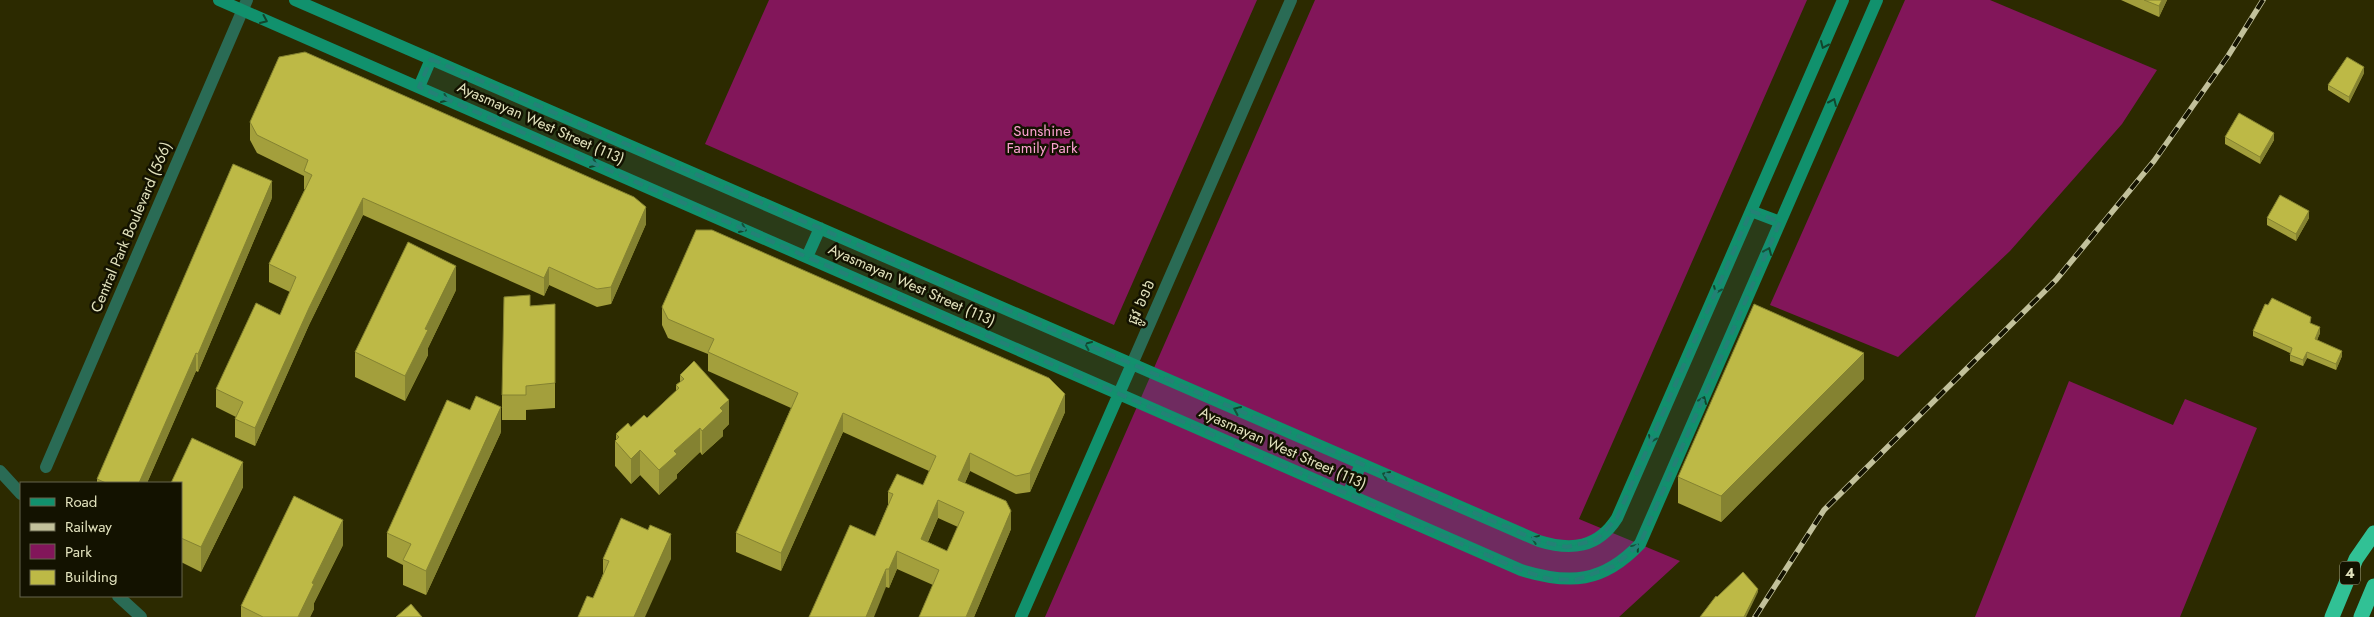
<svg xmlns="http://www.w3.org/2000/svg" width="2374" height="617" viewBox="0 0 2374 617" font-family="Jost,'Noto Sans Khmer',sans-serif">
<rect width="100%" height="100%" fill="#2c2a00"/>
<path fill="#82165a" d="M769 0H1257L1114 325 705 144Z
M1315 0H1807L1579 519 1680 561 1619 617H1045Z
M1905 0H1990L2157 70 2122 124 2010 251 1898 357 1770 305Z
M2069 381 2173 425 2185 399 2257 428 2180 617H1975Z"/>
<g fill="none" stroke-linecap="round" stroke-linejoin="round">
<path stroke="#2a6b55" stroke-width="12" d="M1132 364 1291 0
M46 467 247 0
M0 471 21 494
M118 596 141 617"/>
<path stroke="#11916d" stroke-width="12" d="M219 0 1521 570C1570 585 1603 583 1640 544L1877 0
M295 0 1539 541C1571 551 1598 548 1617 518L1843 0
M419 87 431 59
M1751 211 1780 222
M807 257 820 228
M1348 494 1361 464
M1021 617 1132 364"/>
<path stroke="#31c195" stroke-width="15" d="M2332 617 2356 559 2374 533
M2361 617 2374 586"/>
<g stroke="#c2c19b" stroke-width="5.5">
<path id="rail" d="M1755 617 1824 510 2056 280 2154 161 2228 56 2263 0"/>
</g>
<use href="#rail" stroke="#131200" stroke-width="4" stroke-dasharray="11" stroke-linecap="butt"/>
</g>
<path fill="#a39f3c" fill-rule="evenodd" d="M2121 0H2167L2159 17Z
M2364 73 2349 103 2328 90V85Z
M250 122 646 224 611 304 597 307 549 285 544 296 363 215 309 325 255 446 235 437V419L236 417 216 407V389L280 315 290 292 269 282V264L305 189H304V176L257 153 250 140Z
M2225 137 2274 140 2260 164 2225 144Z
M272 198 198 372 196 371 147 483H97V479Z
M2267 218H2309L2296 241 2267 225Z
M456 290 428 348V355L405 401 355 377V352Z
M555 304V408L526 410V420H502V395L530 306Z
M662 307 1065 412 1030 492 1016 494 970 471 965 483 1011 529 974 617H919L933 585 897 569 889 588 886 587 875 536 888 505V492L923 485 929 471 843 432 781 571 736 552V533L791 408 708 371V354L668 338 662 325ZM938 518 958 527 947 551 928 542Z
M2311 323 2320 333 2317 340 2342 356 2336 370 2307 358 2303 366 2290 361V353L2253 336V331Z
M680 375 729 424 723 430V436L702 455 700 452 677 474V478L659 495 640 475 631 484 615 466V441L616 440V434L647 418 676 391V385L680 382Z
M1864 379 1721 522 1678 503V477Z
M501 432 426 595 403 585V565L387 557V533Z
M181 483 243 487 201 572 181 562Z
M343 545 314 603V609L310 617H241V606Z
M603 559H671L593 598 603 574Z"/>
<path fill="#848231" d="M2162 0H2167L2159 17V6Z
M2364 67V73L2349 103V97Z
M2274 133V140L2260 164V157Z
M272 181V198L198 372V354Z
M363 198V215L309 325 255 446V428L309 308Z
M646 207V224L611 304V287Z
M2309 211V218L2296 241V234Z
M456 266V290L428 348V355L405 401V376L425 329Z
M549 267V285L544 296V278Z
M2320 327V333L2315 345V339Z
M2342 351V356L2336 370V364Z
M2307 352V358L2303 366V360Z
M196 353V371L147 483H139Z
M1864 353V379L1721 522V496Z
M1065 394V412L1030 492V473Z
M729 400V424L723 430V436L702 455V431L720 408Z
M501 407V432L426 595V571Z
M843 413V432L781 571V553Z
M700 428V452L677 474V478L659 495V470L674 451Z
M640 450V475L631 484V459Z
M970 453V471L958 499V480Z
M243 462V487L201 572V547Z
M938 500V518L921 557V539Z
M1011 511V529L974 617H966Z
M343 520V545L314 603V609L310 617H298L312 583Z
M671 534V559L645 617H634Z
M897 551V569L889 588V569Z
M886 569V587L874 617H866Z
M1758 589V592L1746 617H1744Z"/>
<path fill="#bdb946" stroke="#848231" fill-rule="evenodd" d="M2144 0H2162L2159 6Z
M305 52 634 197 646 207 611 287 597 289 549 267 544 278 363 198 309 308 255 428 235 419 243 402 216 389 256 303 280 315 296 277 269 264 312 175 304 171 308 160 257 135 250 122 279 57Z
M2347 57 2364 67 2349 97 2328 85Z
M2239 113 2274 133 2260 157 2225 137Z
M233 164 272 181 198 354 196 353 139 483H106L97 479Z
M2280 195 2309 211 2296 234 2267 218Z
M696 230H712L1049 378 1065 394 1030 473 1016 476 970 453 958 480 1006 501 1011 511 966 617H919L939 570 897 551 889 569H886L866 617H809L850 525 875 536 893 494 888 492 897 474 923 485 936 456 843 413 781 553 736 533 798 393 708 352 714 339 668 319 662 307ZM938 500 964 512 947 551 921 539Z
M408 242 456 266 425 329 428 330 405 376 355 352Z
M530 295V306L555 304V383L526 386V395H502L504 297Z
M2272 298 2311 317 2310 323 2320 327 2315 339 2342 351 2336 364 2307 352 2303 360 2290 355 2292 348 2253 331 2265 304 2268 305Z
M1754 304 1864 353 1721 496 1678 477Z
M694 361 729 400 720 408 723 411 702 431 700 428 674 451 677 454 659 470 640 450 631 459 615 441 619 437 616 434 628 423 631 427 644 415 647 418 679 388 676 385 684 379 680 375Z
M476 396 501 407 426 571 403 560 411 544 387 533 447 400 470 410Z
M192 438 243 462 201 547 181 538V483H171Z
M294 496 343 520 312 583 314 584 298 617H263L241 606Z
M621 518 648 530 650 525 671 534 634 617H578L587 596 593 598 609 561 603 559Z
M1743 572 1758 589 1744 617H1700L1716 596 1717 597Z
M411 604 422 617H396Z"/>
<defs><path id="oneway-chevron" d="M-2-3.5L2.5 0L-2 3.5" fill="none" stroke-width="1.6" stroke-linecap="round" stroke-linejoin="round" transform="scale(1.25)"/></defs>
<g stroke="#12452c">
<use href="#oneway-chevron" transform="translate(264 20) rotate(24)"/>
<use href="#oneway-chevron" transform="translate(1824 45) rotate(114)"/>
<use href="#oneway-chevron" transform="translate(445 99) rotate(24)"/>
<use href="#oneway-chevron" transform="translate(1833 102) rotate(-66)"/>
<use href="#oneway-chevron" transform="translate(594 164) rotate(24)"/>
<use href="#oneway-chevron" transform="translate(743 229) rotate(24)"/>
<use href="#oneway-chevron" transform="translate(1768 251) rotate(-67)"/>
<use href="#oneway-chevron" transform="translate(1717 290) rotate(114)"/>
<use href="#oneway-chevron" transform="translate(1088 345) rotate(-156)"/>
<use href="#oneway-chevron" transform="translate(1703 400) rotate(-67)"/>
<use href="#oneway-chevron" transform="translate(1237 410) rotate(-156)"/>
<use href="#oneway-chevron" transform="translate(1652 439) rotate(114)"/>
<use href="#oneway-chevron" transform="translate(1386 475) rotate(-156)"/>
<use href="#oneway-chevron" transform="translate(1535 539) rotate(-158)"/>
<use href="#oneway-chevron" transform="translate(1636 547) rotate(-50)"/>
</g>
<path fill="#248176" fill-opacity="0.2" stroke="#248176" stroke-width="4" stroke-dasharray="10 6" stroke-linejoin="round" d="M431 59 1539 541 1567 547 1596 540 1617 518 1751 211 1780 222 1640 544 1614 566 1576 580 1549 579 1521 570 419 87Z"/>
<g text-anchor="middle" stroke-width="5" stroke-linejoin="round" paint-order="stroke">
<rect fill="#131200" stroke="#a4a484" stroke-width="1" x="2340" y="561.5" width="20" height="23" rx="4"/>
<g font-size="14" font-weight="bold" fill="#e2e2bd">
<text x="2350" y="578">4</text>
</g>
<g font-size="15" fill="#e2e2bd" stroke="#131200">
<text transform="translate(541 123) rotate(24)" y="5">Ayasmayan West Street (113)</text>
<text transform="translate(131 227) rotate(-67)" y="5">Central Park Boulevard (566)</text>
<text transform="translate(912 285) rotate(24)" y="5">Ayasmayan West Street (113)</text>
<text transform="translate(1141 302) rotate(-66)" y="5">ផ្លូវ ៦១៦</text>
<text transform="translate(1283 448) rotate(24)" y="5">Ayasmayan West Street (113)</text>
</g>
<g font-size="15" fill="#f9a0ce" stroke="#131200">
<text x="1042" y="136">Sunshine<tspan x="1042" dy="17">Family Park</tspan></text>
</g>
</g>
<rect x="20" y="482" width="162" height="115" fill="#131200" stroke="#66654c"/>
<rect x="30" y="498" width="25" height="8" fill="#11916d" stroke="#66654c"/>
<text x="65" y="507" font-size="15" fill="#e2e2bd">Road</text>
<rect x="30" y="523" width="25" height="8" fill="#c2c19b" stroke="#66654c"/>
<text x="65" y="532" font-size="15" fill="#e2e2bd">Railway</text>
<rect x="30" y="544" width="25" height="15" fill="#82165a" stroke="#66654c"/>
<text x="65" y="557" font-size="15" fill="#e2e2bd">Park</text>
<rect x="30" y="570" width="25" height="15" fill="#bdb946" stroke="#66654c"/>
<text x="65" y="582" font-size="15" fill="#e2e2bd">Building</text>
</svg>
